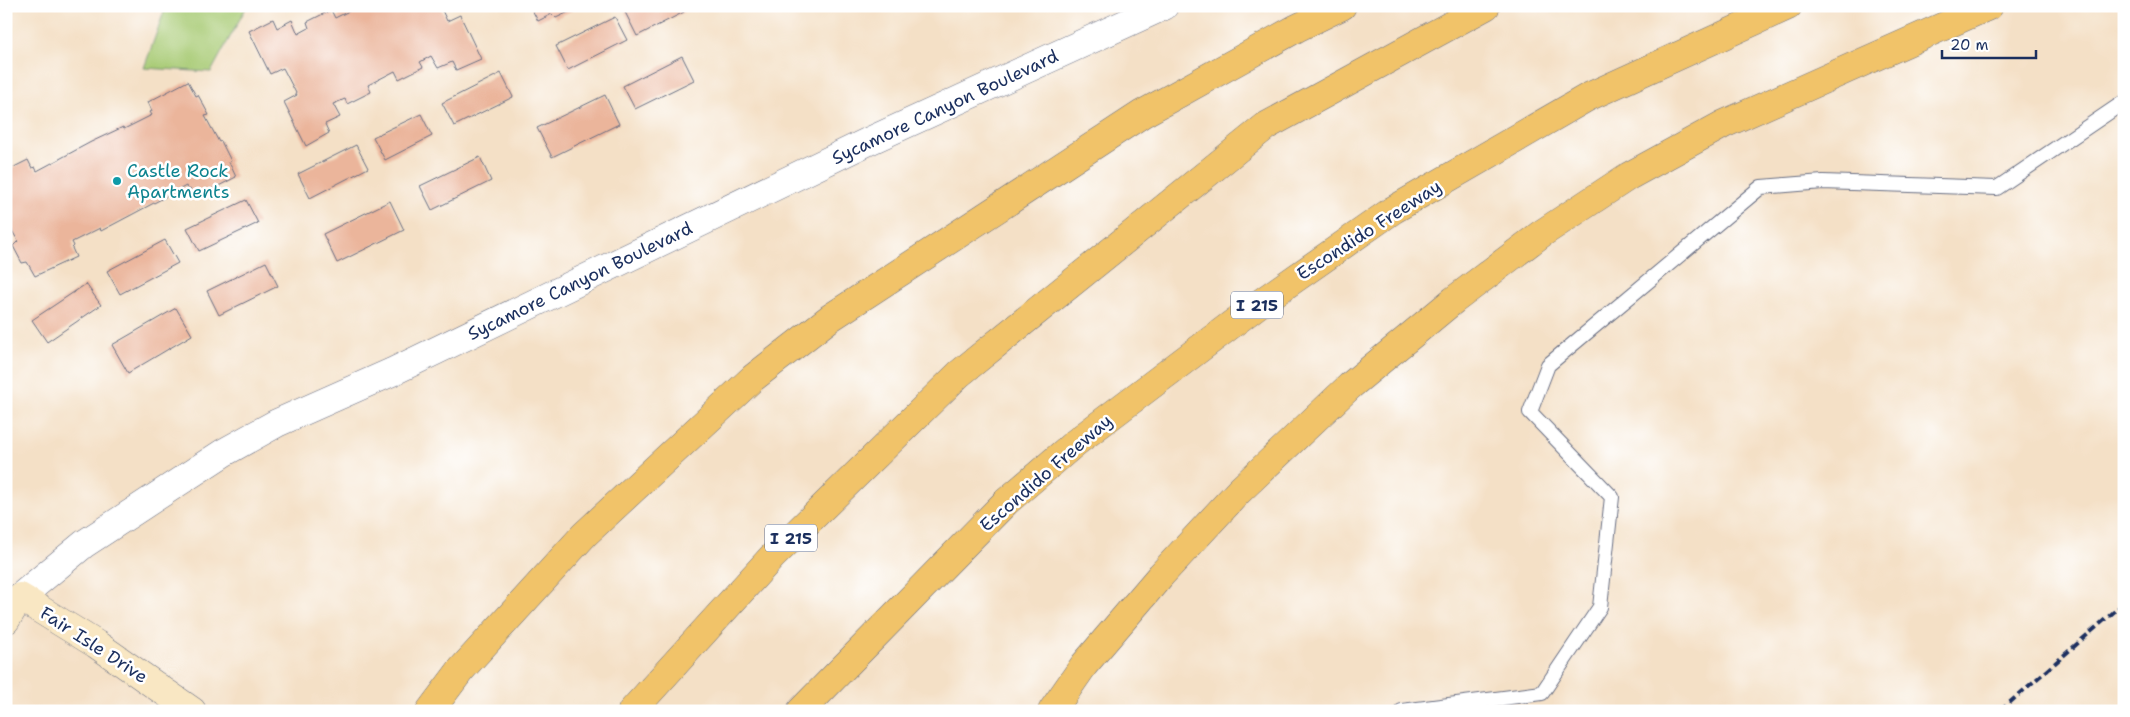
<svg xmlns="http://www.w3.org/2000/svg" width="2130" height="717" viewBox="0 0 2130 717" font-family="'Shantell Sans',sans-serif">
<rect width="100%" height="100%" fill="#fff"/>
<filter id="ink" filterUnits="userSpaceOnUse"><feTurbulence type="fractalNoise" baseFrequency=".02" numOctaves="2"/><feDisplacementMap in="SourceGraphic" scale="10" xChannelSelector="R" yChannelSelector="G"/><feConvolveMatrix kernelMatrix="1 2 1 2 8 2 1 2 1" color-interpolation-filters="sRGB"/></filter>
<filter id="wash" filterUnits="userSpaceOnUse"><feTurbulence type="fractalNoise" baseFrequency=".0096" numOctaves="4" result="noise"/><feDisplacementMap in="SourceGraphic" scale="20" xChannelSelector="R" yChannelSelector="G"/><feGaussianBlur stdDeviation="1.12" result="paint"/><feColorMatrix in="noise" values="0 0 0 0 0 0 0 0 0 0 0 0 0 0 0 0 0 1.4 0 .05"/><feComposite in="paint" operator="in"/></filter>
<g filter="url(#wash)">
<rect width="100%" height="100%" fill="#f4e0c6"/>
<path fill="#a8cb75" stroke="#627d6a" d="M166 6H247L211 72 144 68Z"/>
<g id="blocks">
<path fill="#ebb59b" d="M359 6H440L447 21 460 15 481 59 456 70 452 62 438 68 431 56 420 62 423 67 399 79 395 71 368 85 371 92 347 104 345 99 333 104 340 117 325 124 329 133 306 146 284 102 297 95 283 68 270 74 249 31 273 19 277 28 292 20 298 34 309 28 307 22 331 10 335 18Z
M530 6H571L573 10 556 18 552 14 538 21Z
M637 6H681L684 12 637 36 625 12Z
M615 17 627 40 568 70 556 46Z
M682 56 694 80 635 109 623 86Z
M501 73 513 97 454 126 442 103Z
M188 81 196 96 198 95 209 115 205 116 219 142 221 141 231 161 229 162 236 177 199 196 194 197 190 189 188 190 186 186 101 231 100 228 72 242 74 246 72 248 76 257 35 276 27 262 22 263 13 246 18 241 6 220V171L28 160 32 168 35 167 37 171 91 142 123 127 124 129 152 115 150 112 152 111 148 102Z
M605 95 619 124 552 157 537 128Z
M421 114 432 136 385 160 373 137Z
M356 145 368 168 310 198 298 174Z
M480 157 491 181 432 210 420 186Z
M246 200 258 223 199 251 187 228Z
M390 201 404 230 337 263 323 234Z
M165 240 178 263 120 294 107 271Z
M266 262 278 286 219 315 207 291Z
M86 284 101 305 47 342 32 320Z
M176 308 192 335 128 373 112 345Z"/>
</g>
</g>
<g filter="url(#ink)">
<use href="#blocks" fill-opacity="0" stroke="#676d82" stroke-width="1"/>
<g fill="none" stroke-linecap="round" stroke-linejoin="round">
<g stroke="#676d82" stroke-width="16">
<path id="service" d="M1402 711 1542 693 1600 607 1612 497 1530 412 1548 365 1761 187 1823 182 1997 188 2124 102"/>
</g>
<g stroke="#676d82" stroke-width="29">
<path id="tertiary" d="M20 597 84 544 223 453 277 423 392 372 867 142 1164 6"/>
</g>
<g stroke="#676d82" stroke-width="29">
<path id="secondary" d="M20 597 96 644 192 711
M6 620 20 597"/>
</g>
<g stroke="#676d82" stroke-width="29">
<path id="motorway" d="M430 711 460 671 584 535 753 378 830 318 1142 114 1297 28 1342 6
M632 711 772 557 959 374 1266 126 1486 6
M801 711 1006 502 1075 443 1256 306 1393 210 1588 97 1788 6
M1052 711 1084 665 1161 575 1239 491 1350 386 1454 300 1541 234 1629 176 1724 124 1989 6"/>
</g>
<use href="#service" stroke="#fff" stroke-width="14"/>
<use href="#tertiary" stroke="#fff" stroke-width="28"/>
<use href="#secondary" stroke="#f9e7c3" stroke-width="28"/>
<use href="#motorway" stroke="#f1c369" stroke-width="28"/>
<path stroke="#1b2f5e" stroke-width="4" stroke-dasharray="8 4" stroke-linecap="butt" d="M2000 711 2124 603"/>
</g>
</g>
<circle fill="#0f9aa8" stroke="#fff" stroke-width="2" cx="117" cy="181" r="5"/>
<g text-anchor="middle" stroke-width="5" stroke-linejoin="round" paint-order="stroke">
<g fill="#fff" stroke="#5f6d8e" stroke-width="1">
<rect x="1231" y="291.5" width="52" height="27" rx="4"/>
<rect x="765" y="524.5" width="52" height="27" rx="4"/>
</g>
<g font-size="16" font-weight="bold" fill="#1b2f5e">
<text x="1257" y="311">I 215</text>
<text x="791" y="544">I 215</text>
</g>
<g font-size="18" fill="#1b2f5e" stroke="#fff">
<text transform="translate(945 107) rotate(-25)" y="6">Sycamore Canyon Boulevard</text>
<text transform="translate(1369 230) rotate(-33)" y="6">Escondido Freeway</text>
<text transform="translate(580 281) rotate(-26)" y="6">Sycamore Canyon Boulevard</text>
<text transform="translate(1046 473) rotate(-41)" y="6">Escondido Freeway</text>
<text transform="translate(94 645) rotate(33)" y="6">Fair Isle Drive</text>
</g>
<g font-size="18" fill="#0d838f" stroke="#fff" text-anchor="start">
<text x="127" y="177">Castle Rock<tspan x="127" dy="21">Apartments</tspan></text>
</g>
</g>
<rect width="2130" height="717" fill="none" stroke="#fff" stroke-width="25"/>
<path d="M1942 50v8h94v-8" fill="none" stroke="#1b2f5e" stroke-width="2.5"/>
<text x="1950" y="50" font-size="15" fill="#1b2f5e" stroke="#ffffff" stroke-width="4" paint-order="stroke">20 m</text>
</svg>
